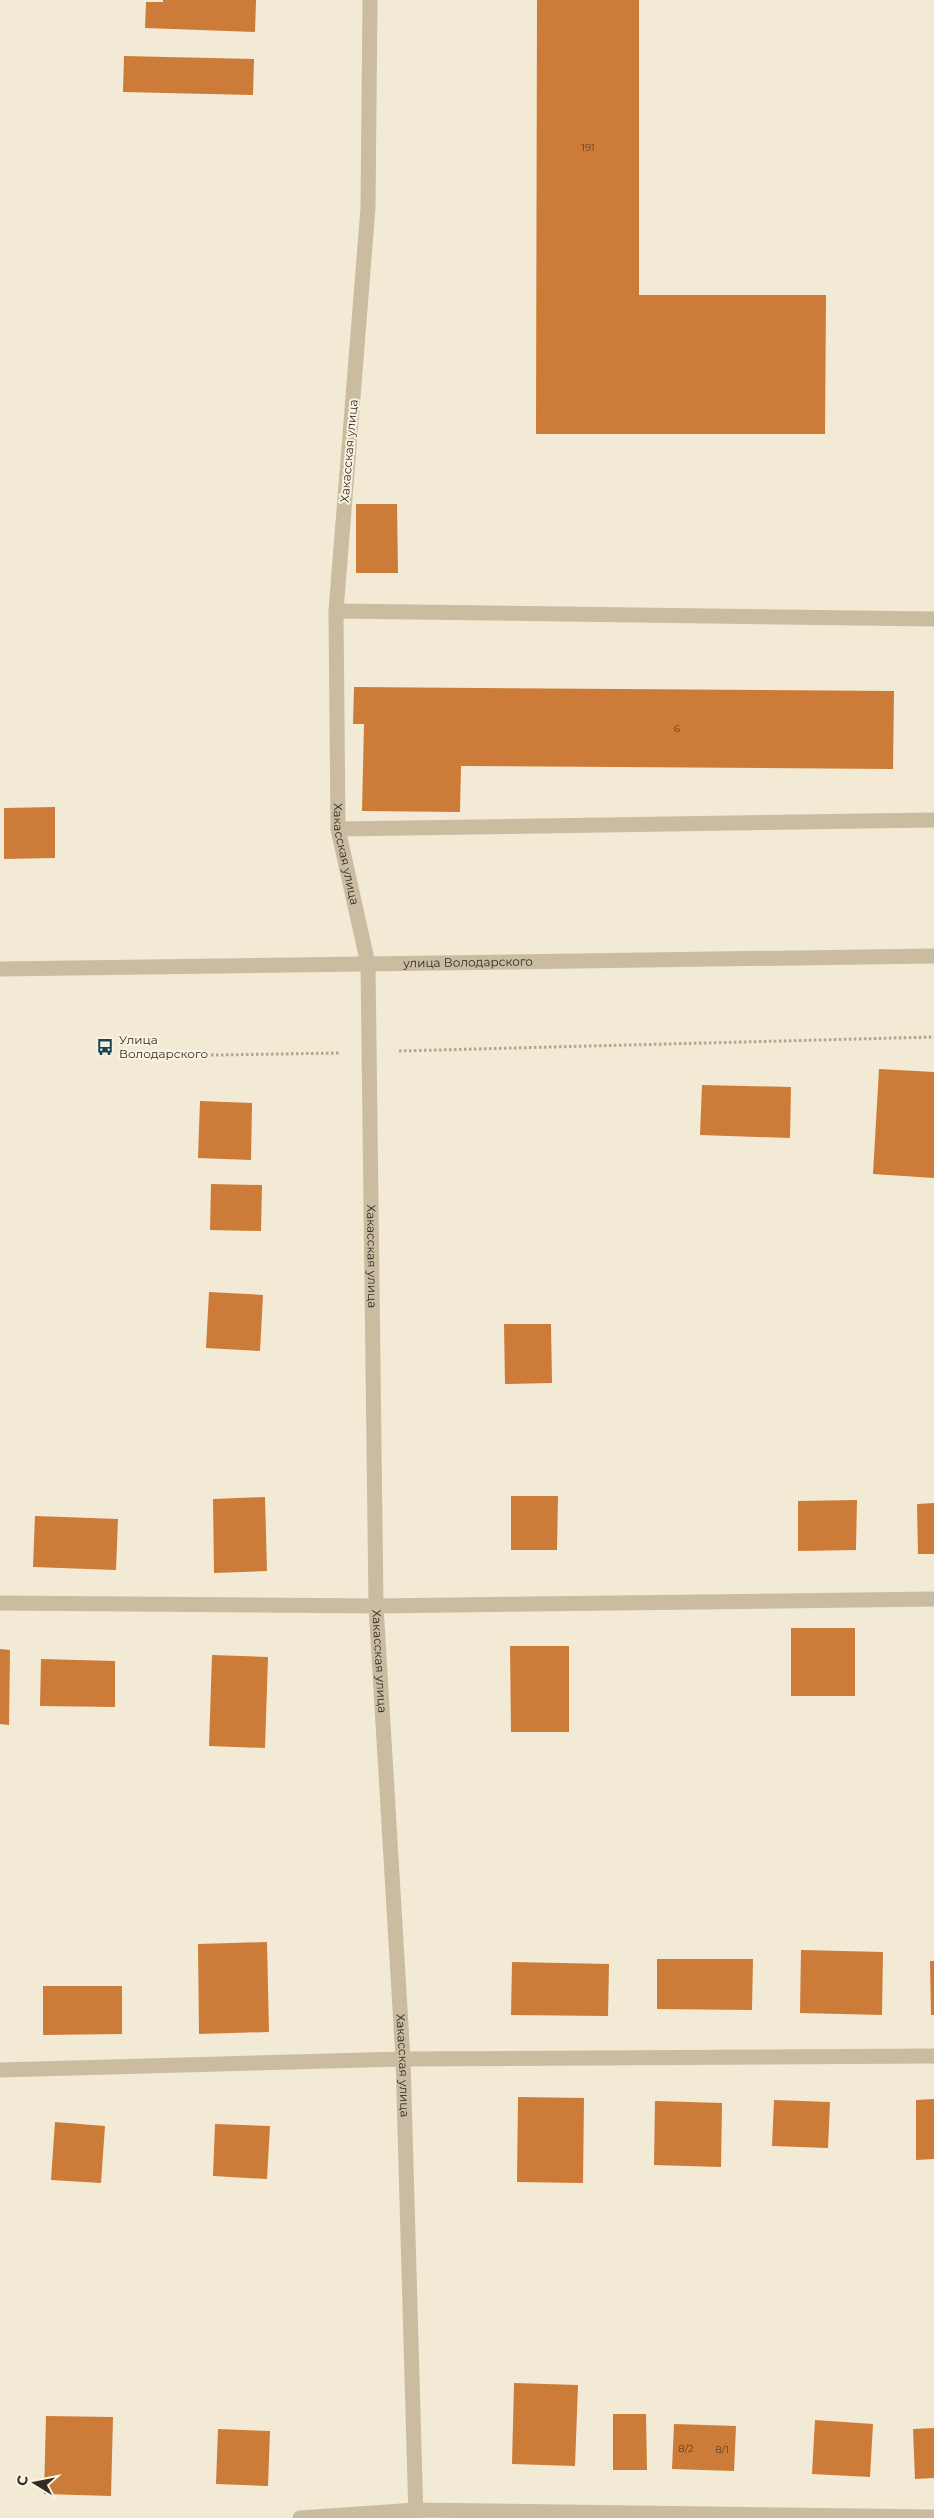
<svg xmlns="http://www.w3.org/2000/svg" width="934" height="2518" viewBox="0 0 934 2518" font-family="Montserrat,sans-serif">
<rect width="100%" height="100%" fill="#f2ead5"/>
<path fill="#cd7b38" d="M163 0H256L255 32 145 28 146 2H163Z
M537 0H639V295H826L825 434H536Z
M124 56 254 59 253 95 123 92Z
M356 504H397L398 573H356Z
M354 687 894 691 893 769 461 766 460 812 362 811 364 724H353Z
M55 807V858L4 859V808Z
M879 1069 934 1072V1178L873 1174Z
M702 1085 791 1087 790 1138 700 1135Z
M200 1101 252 1103 251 1160 198 1158Z
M211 1184 262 1185 261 1231 210 1230Z
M209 1292 263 1295 260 1351 206 1348Z
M504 1324H551L552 1383 505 1384Z
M511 1496H558L557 1550H511Z
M265 1497 267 1571 214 1573 213 1499Z
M857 1500 856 1550 798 1551V1501Z
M934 1503V1554H918L917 1504Z
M35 1516 118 1519 116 1570 33 1567Z
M791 1628H855V1696H791Z
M510 1646H569V1732H511Z
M0 1649 10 1650 9 1725 0 1724Z
M212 1655 268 1657 265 1748 209 1746Z
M41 1659 115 1661V1707L40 1706Z
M267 1942 269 2032 199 2034 198 1944Z
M801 1950 883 1952 882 2015 800 2013Z
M657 1959H753L752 2010 657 2009Z
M930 1961H934V2015H931Z
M512 1962 609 1964 608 2016 511 2015Z
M43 1986H122V2034L43 2035Z
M518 2097 584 2098 583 2183 517 2182Z
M934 2099V2159L916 2160V2100Z
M774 2100 830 2102 828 2148 772 2146Z
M655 2101 722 2103 721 2167 654 2165Z
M55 2122 105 2126 101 2183 51 2180Z
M215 2124 270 2126 267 2179 213 2176Z
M514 2383 578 2385 575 2466 512 2464Z
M613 2414H646L647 2470H613Z
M46 2416 113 2417 111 2496 44 2494Z
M815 2420 873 2424 870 2477 812 2474Z
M674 2424 736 2426 734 2471 672 2469Z
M934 2428V2478L915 2479 913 2429Z
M218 2429 270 2431 268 2486 216 2484Z"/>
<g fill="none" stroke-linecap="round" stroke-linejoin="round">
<path stroke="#b5a68b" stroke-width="3" stroke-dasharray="2.5 2.5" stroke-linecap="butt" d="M399 1051 934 1037
M156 1056 340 1053"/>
<path stroke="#cabca1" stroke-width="15" d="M336 611 934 619
M338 829 934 820"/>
<g stroke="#cabca1" stroke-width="15">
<path id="s1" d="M370 0 368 208 336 611 338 829 368 964 376 1606 403 2059 416 2518"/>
<path id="s2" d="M0 969 934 956"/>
<path d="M0 1603 376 1606 934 1599"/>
<path d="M0 2070 403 2059 934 2056"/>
<path d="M300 2518 416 2510 934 2517"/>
</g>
</g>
<defs>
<g id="bus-bare" transform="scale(1.35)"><path d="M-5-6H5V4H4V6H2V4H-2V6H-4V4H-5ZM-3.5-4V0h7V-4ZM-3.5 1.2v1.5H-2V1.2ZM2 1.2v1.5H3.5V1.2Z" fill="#184556" stroke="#faf3e1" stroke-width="2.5" paint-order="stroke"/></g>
</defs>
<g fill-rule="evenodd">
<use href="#bus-bare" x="105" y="1047"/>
</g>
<g text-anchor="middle" stroke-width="4" stroke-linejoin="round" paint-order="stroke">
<g font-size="10" fill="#5a4029">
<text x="588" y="151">191</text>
<text x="677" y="732">6</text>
<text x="686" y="2452">8/2</text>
<text x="722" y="2453">8/1</text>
</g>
<g font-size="12" fill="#332c24" stroke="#faf3e1">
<text transform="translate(349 451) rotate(-85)" y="4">Хакасская улица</text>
<text dy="4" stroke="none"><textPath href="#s1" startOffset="856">Хакасская улица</textPath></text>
<text dy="4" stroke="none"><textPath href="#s2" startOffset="468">улица Володарского</textPath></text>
<text dy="4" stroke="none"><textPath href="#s1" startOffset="1261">Хакасская улица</textPath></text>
<text dy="4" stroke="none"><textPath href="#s1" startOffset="1666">Хакасская улица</textPath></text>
<text dy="4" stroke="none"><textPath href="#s1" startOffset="2071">Хакасская улица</textPath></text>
</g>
<g font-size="12" fill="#332c24" stroke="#faf3e1" text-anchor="start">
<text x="119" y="1044">Улица<tspan x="119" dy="14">Володарского</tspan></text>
</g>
</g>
<g transform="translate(35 2483) rotate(280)" stroke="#faf3e1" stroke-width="4" paint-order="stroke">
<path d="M0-4L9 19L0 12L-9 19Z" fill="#332c24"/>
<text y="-8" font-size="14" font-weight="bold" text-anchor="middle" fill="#332c24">С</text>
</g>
</svg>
